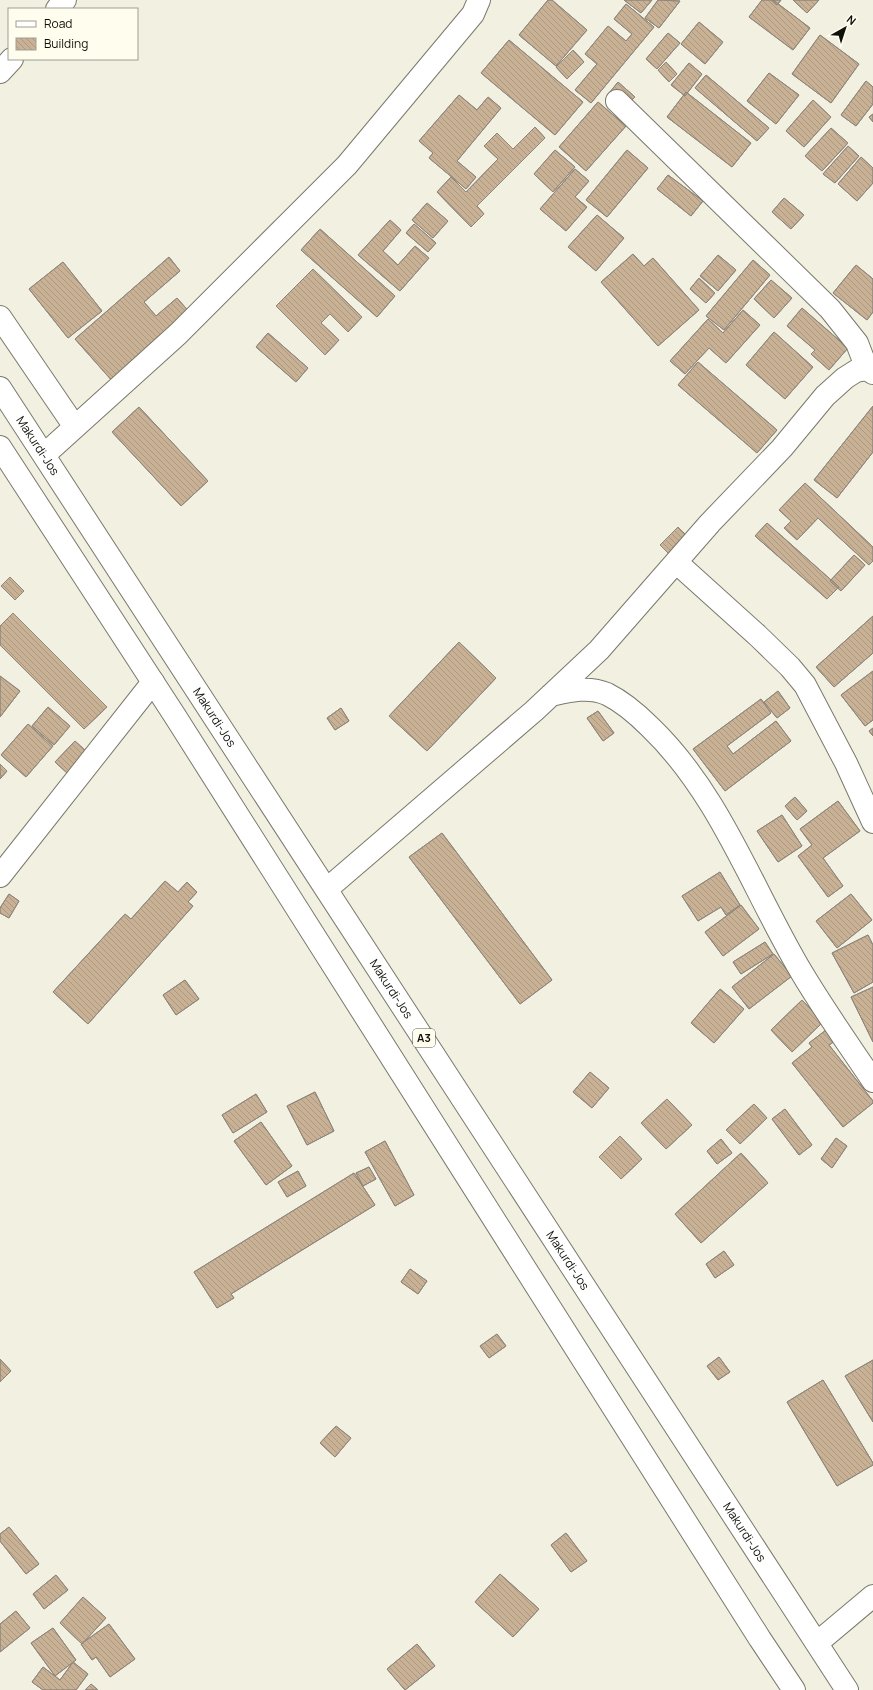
<svg xmlns="http://www.w3.org/2000/svg" width="873" height="1690" viewBox="0 0 873 1690" font-family="Manrope,sans-serif">
<defs>
<pattern id="building-back-hatch" width="6" height="6" patternUnits="userSpaceOnUse"><rect width="6" height="6" fill="#c9b195"/><path d="M-1 5l2 2M0 0l6 6M5-1l2 2" fill="none" stroke="#ac977f"/></pattern>
</defs>
<rect width="100%" height="100%" fill="#f1f0e1"/>
<path fill="url(#building-back-hatch)" stroke="#90877c" d="M548 0H552L587 30 556 66 519 35Z
M548 0H552L587 30 556 66 519 35Z
M624 0H652L641 13Z
M624 0H652L641 13Z
M658 0 680 1 659 28 645 18Z
M658 0 680 1 659 28 645 18Z
M762 0H773L810 28 793 50 749 17Z
M762 0H773L810 28 793 50 749 17Z
M771 0H781L777 5Z
M771 0H781L777 5Z
M793 0H819L807 13Z
M793 0H819L807 13Z
M626 4 654 27 591 103 575 90 597 64 585 54 608 26 626 41 632 34 614 19Z
M626 4 654 27 591 103 575 90 597 64 585 54 608 26 626 41 632 34 614 19Z
M699 22 723 42 705 64 681 44Z
M699 22 723 42 705 64 681 44Z
M668 33 680 43 657 69 646 59Z
M668 33 680 43 657 69 646 59Z
M820 35 859 64 831 103 792 74Z
M820 35 859 64 831 103 792 74Z
M509 40 583 102 555 135 481 73Z
M509 40 583 102 555 135 481 73Z
M573 50 584 62 567 79 556 67Z
M573 50 584 62 567 79 556 67Z
M666 62 677 74 669 82 658 70Z
M666 62 677 74 669 82 658 70Z
M689 63 702 74 685 96 671 85Z
M689 63 702 74 685 96 671 85Z
M769 73 799 95 776 124 747 101Z
M769 73 799 95 776 124 747 101Z
M706 75 769 128 757 141 695 88Z
M706 75 769 128 757 141 695 88Z
M866 81 873 87V104L856 126 841 115Z
M866 81 873 87V104L856 126 841 115Z
M618 82 635 97 626 106 610 92Z
M618 82 635 97 626 106 610 92Z
M686 92 751 143 732 167 667 117Z
M686 92 751 143 732 167 667 117Z
M459 95 477 110 488 97 501 108 457 161 476 177 466 189 429 158 433 153 419 141Z
M459 95 477 110 488 97 501 108 457 161 476 177 466 189 429 158 433 153 419 141Z
M813 100 831 117 804 147 786 131Z
M813 100 831 117 804 147 786 131Z
M598 102 626 126 586 171 559 147Z
M598 102 626 126 586 171 559 147Z
M873 114V122L869 117Z
M873 114V122L869 117Z
M535 127 545 138 477 206 484 214 471 227 437 192 451 177 466 192 498 159 484 146 497 133 513 149Z
M535 127 545 138 477 206 484 214 471 227 437 192 451 177 466 192 498 159 484 146 497 133 513 149Z
M831 128 848 143 822 171 805 156Z
M831 128 848 143 822 171 805 156Z
M848 146 859 156 835 183 823 174Z
M848 146 859 156 835 183 823 174Z
M555 150 575 167 553 192 534 174Z
M555 150 575 167 553 192 534 174Z
M627 150 648 168 607 217 586 200Z
M627 150 648 168 607 217 586 200Z
M861 157 873 168V183L857 201 838 184Z
M861 157 873 168V183L857 201 838 184Z
M575 169 589 181 575 197 587 207 566 231 540 209Z
M575 169 589 181 575 197 587 207 566 231 540 209Z
M668 175 703 201 691 216 657 189Z
M668 175 703 201 691 216 657 189Z
M784 198 804 215 791 229 772 212Z
M784 198 804 215 791 229 772 212Z
M427 203 448 221 433 238 412 220Z
M427 203 448 221 433 238 412 220Z
M597 215 624 238 596 271 568 247Z
M597 215 624 238 596 271 568 247Z
M390 220 401 230 383 251 398 265 415 246 429 258 400 291 358 255Z
M390 220 401 230 383 251 398 265 415 246 429 258 400 291 358 255Z
M414 224 436 243 428 252 406 233Z
M414 224 436 243 428 252 406 233Z
M320 229 395 296 377 317 301 250Z
M320 229 395 296 377 317 301 250Z
M633 254 644 266 653 258 699 310 658 346 601 282Z
M633 254 644 266 653 258 699 310 658 346 601 282Z
M718 255 736 270 718 291 700 276Z
M718 255 736 270 718 291 700 276Z
M169 257 180 271 144 302 156 316 177 298 192 315 114 383 75 339Z
M169 257 180 271 144 302 156 316 177 298 192 315 114 383 75 339Z
M753 260 770 275 724 330 706 316Z
M753 260 770 275 724 330 706 316Z
M63 262 102 311 68 338 29 289Z
M63 262 102 311 68 338 29 289Z
M856 265 873 279V312L867 320 833 293Z
M856 265 873 279V312L867 320 833 293Z
M313 269 362 317 348 332 330 314 321 323 339 340 325 355 276 306Z
M313 269 362 317 348 332 330 314 321 323 339 340 325 355 276 306Z
M699 278 715 293 706 303 690 289Z
M699 278 715 293 706 303 690 289Z
M771 280 792 298 774 318 754 299Z
M771 280 792 298 774 318 754 299Z
M802 308 848 348 829 370 811 354 815 350 787 326Z
M802 308 848 348 829 370 811 354 815 350 787 326Z
M743 310 760 325 726 363 709 348 685 374 670 361 708 319 723 333Z
M743 310 760 325 726 363 709 348 685 374 670 361 708 319 723 333Z
M774 332 813 367 785 399 746 365Z
M774 332 813 367 785 399 746 365Z
M268 333 308 368 296 382 256 347Z
M268 333 308 368 296 382 256 347Z
M698 362 777 430 757 453 678 385Z
M698 362 777 430 757 453 678 385Z
M873 406V452L837 498 814 480Z
M873 406V452L837 498 814 480Z
M139 407 208 481 181 506 112 432Z
M139 407 208 481 181 506 112 432Z
M805 483 873 547V561L869 565 818 518 797 540 784 528 791 521 779 510Z
M805 483 873 547V561L869 565 818 518 797 540 784 528 791 521 779 510Z
M767 523 839 587 827 599 755 536Z
M767 523 839 587 827 599 755 536Z
M678 527 688 537 670 555 660 545Z
M678 527 688 537 670 555 660 545Z
M854 555 865 565 841 591 830 581Z
M854 555 865 565 841 591 830 581Z
M10 577 24 591 15 600 1 586Z
M10 577 24 591 15 600 1 586Z
M13 613 107 707 84 729 0 645V626Z
M13 613 107 707 84 729 0 645V626Z
M873 616V653L834 687 816 667Z
M873 616V653L834 687 816 667Z
M459 642 496 678 427 751 389 716Z
M459 642 496 678 427 751 389 716Z
M873 671V720L865 726 841 695Z
M873 671V720L865 726 841 695Z
M0 676 20 691 0 717Z
M0 676 20 691 0 717Z
M778 691 790 708 777 718 764 702Z
M778 691 790 708 777 718 764 702Z
M761 699 771 713 727 746 733 754 776 721 791 741 725 791 693 749Z
M761 699 771 713 727 746 733 754 776 721 791 741 725 791 693 749Z
M48 707 70 726 54 745 32 726Z
M48 707 70 726 54 745 32 726Z
M341 708 349 721 335 730 327 718Z
M341 708 349 721 335 730 327 718Z
M598 711 614 733 603 741 587 718Z
M598 711 614 733 603 741 587 718Z
M28 724 53 746 26 777 1 755Z
M28 724 53 746 26 777 1 755Z
M873 728V736L869 731Z
M873 728V736L869 731Z
M75 741 87 752 67 773 55 762Z
M75 741 87 752 67 773 55 762Z
M0 764 7 771 0 779Z
M0 764 7 771 0 779Z
M795 797 807 811 797 820 785 806Z
M795 797 807 811 797 820 785 806Z
M838 801 860 831 823 858 843 886 828 897 798 856 812 845 800 829Z
M838 801 860 831 823 858 843 886 828 897 798 856 812 845 800 829Z
M782 815 802 846 778 862 757 831Z
M782 815 802 846 778 862 757 831Z
M442 833 552 980 520 1004 409 857Z
M442 833 552 980 520 1004 409 857Z
M720 872 740 905 726 915 721 907 698 921 682 896Z
M720 872 740 905 726 915 721 907 698 921 682 896Z
M165 881 178 892 187 882 197 892 188 902 193 906 88 1024 53 992 125 914 131 919Z
M165 881 178 892 187 882 197 892 188 902 193 906 88 1024 53 992 125 914 131 919Z
M9 894 19 901 9 918 0 913V908Z
M9 894 19 901 9 918 0 913V908Z
M851 894 872 920 837 948 816 921Z
M851 894 872 920 837 948 816 921Z
M741 905 759 929 723 956 705 932Z
M741 905 759 929 723 956 705 932Z
M868 935 873 945V982L854 993 832 953Z
M868 935 873 945V982L854 993 832 953Z
M765 942 773 954 741 974 733 962Z
M765 942 773 954 741 974 733 962Z
M774 954 792 976 749 1009 732 987Z
M774 954 792 976 749 1009 732 987Z
M185 980 199 999 176 1015 163 995Z
M185 980 199 999 176 1015 163 995Z
M873 987V1042L851 997Z
M873 987V1042L851 997Z
M720 989 744 1009 714 1043 691 1023Z
M720 989 744 1009 714 1043 691 1023Z
M802 1000 823 1022 792 1052 771 1030Z
M802 1000 823 1022 792 1052 771 1030Z
M826 1030 835 1041 829 1045 873 1101V1103L843 1127 792 1063 812 1047 809 1043Z
M826 1030 835 1041 829 1045 873 1101V1103L843 1127 792 1063 812 1047 809 1043Z
M590 1072 609 1088 592 1108 573 1092Z
M590 1072 609 1088 592 1108 573 1092Z
M315 1092 334 1131 307 1145 287 1106Z
M315 1092 334 1131 307 1145 287 1106Z
M256 1094 267 1112 233 1133 222 1115Z
M256 1094 267 1112 233 1133 222 1115Z
M667 1099 692 1125 666 1149 641 1123Z
M667 1099 692 1125 666 1149 641 1123Z
M754 1104 767 1118 740 1144 726 1130Z
M754 1104 767 1118 740 1144 726 1130Z
M785 1109 812 1145 799 1155 772 1119Z
M785 1109 812 1145 799 1155 772 1119Z
M261 1122 292 1166 266 1185 234 1141Z
M261 1122 292 1166 266 1185 234 1141Z
M620 1136 642 1159 621 1179 599 1157Z
M620 1136 642 1159 621 1179 599 1157Z
M836 1138 847 1146 832 1168 821 1159Z
M836 1138 847 1146 832 1168 821 1159Z
M721 1139 732 1153 717 1164 707 1151Z
M721 1139 732 1153 717 1164 707 1151Z
M385 1141 414 1195 395 1206 365 1152Z
M385 1141 414 1195 395 1206 365 1152Z
M741 1153 768 1183 701 1243 675 1214Z
M741 1153 768 1183 701 1243 675 1214Z
M369 1167 376 1179 363 1186 356 1173Z
M369 1167 376 1179 363 1186 356 1173Z
M298 1171 306 1186 287 1197 278 1182Z
M298 1171 306 1186 287 1197 278 1182Z
M354 1173 375 1205 231 1294 234 1298 217 1308 194 1272Z
M354 1173 375 1205 231 1294 234 1298 217 1308 194 1272Z
M724 1251 734 1265 715 1278 706 1264Z
M724 1251 734 1265 715 1278 706 1264Z
M410 1269 427 1281 418 1294 401 1282Z
M410 1269 427 1281 418 1294 401 1282Z
M497 1334 506 1346 489 1358 480 1346Z
M497 1334 506 1346 489 1358 480 1346Z
M719 1357 730 1372 718 1380 707 1366Z
M719 1357 730 1372 718 1380 707 1366Z
M0 1359 11 1371 0 1382Z
M0 1359 11 1371 0 1382Z
M873 1360V1422L845 1376Z
M873 1360V1422L845 1376Z
M823 1380 873 1463V1465L837 1486 787 1402Z
M823 1380 873 1463V1465L837 1486 787 1402Z
M336 1426 351 1438 335 1457 320 1443Z
M336 1426 351 1438 335 1457 320 1443Z
M9 1527 39 1564 26 1574 0 1541V1534Z
M9 1527 39 1564 26 1574 0 1541V1534Z
M566 1533 587 1561 571 1572 551 1545Z
M566 1533 587 1561 571 1572 551 1545Z
M500 1574 539 1609 513 1637 475 1602Z
M500 1574 539 1609 513 1637 475 1602Z
M56 1575 68 1590 44 1609 33 1594Z
M56 1575 68 1590 44 1609 33 1594Z
M83 1597 106 1618 82 1644 60 1623Z
M83 1597 106 1618 82 1644 60 1623Z
M16 1611 30 1628 0 1652V1624Z
M16 1611 30 1628 0 1652V1624Z
M109 1624 135 1659 110 1677 96 1657 92 1660 81 1644Z
M109 1624 135 1659 110 1677 96 1657 92 1660 81 1644Z
M53 1628 76 1660 55 1676 31 1643Z
M53 1628 76 1660 55 1676 31 1643Z
M417 1644 435 1666 405 1690 387 1669Z
M417 1644 435 1666 405 1690 387 1669Z
M73 1662 88 1674 76 1690H43L32 1682 43 1667 60 1680Z
M73 1662 88 1674 76 1690H43L32 1682 43 1667 60 1680Z
M91 1684 98 1690H85Z
M91 1684 98 1690H85Z"/>
<g fill="none" stroke-linecap="round" stroke-linejoin="round">
<g stroke="#7a796b" stroke-width="24">
<path id="minor" d="M57 9 65 0
M0 72 12 59
M617 101 830 309 857 343 867 369 873 373
M0 317 75 427
M44 455 178 334 347 165 473 14 479 0
M676 562 757 635 790 667 805 685 846 763 873 822
M551 695C569 691 588 686 607 694 623 702 637 714 650 727 720 794 753 891 802 973 824 1010 849 1045 873 1081
M0 876 153 682
M327 889 534 711 599 650 710 523 782 448 825 396 845 378 856 371 867 369
M817 1643 873 1596"/>
</g>
<g stroke="#7a796b" stroke-width="24">
<g id="highway">
<path id="s1" d="M0 388 847 1690"/>
<path d="M0 447 175 716 760 1639 794 1690"/>
</g>
</g>
<use href="#minor" stroke="#fff" stroke-width="22"/>
<use href="#highway" stroke="#fff" stroke-width="22"/>
</g>
<g text-anchor="middle" stroke-width="4" stroke-linejoin="round" paint-order="stroke">
<rect fill="#fffeee" stroke="#58574f" stroke-width="1" x="413" y="1029" width="22" height="18" rx="3"/>
<g font-size="11" font-weight="bold" fill="#10100b">
<text x="424" y="1042">A3</text>
</g>
<g font-size="12" fill="#10100b" stroke="#fffeee">
<text dy="4" stroke="none"><textPath href="#s1" startOffset="69">Makurdi-Jos</textPath></text>
<text dy="4" stroke="none"><textPath href="#s1" startOffset="393">Makurdi-Jos</textPath></text>
<text dy="4" stroke="none"><textPath href="#s1" startOffset="717">Makurdi-Jos</textPath></text>
<text dy="4" stroke="none"><textPath href="#s1" startOffset="1041">Makurdi-Jos</textPath></text>
<text dy="4" stroke="none"><textPath href="#s1" startOffset="1365">Makurdi-Jos</textPath></text>
</g>
</g>
<rect x="8" y="8" width="130" height="52" fill="#fffeee" stroke="#9f9f93"/>
<rect x="16" y="21" width="20" height="6" fill="#ffffff" stroke="#9f9f93"/>
<text x="44" y="28" font-size="12" fill="#10100b">Road</text>
<rect x="16" y="38" width="20" height="12" fill="url(#building-back-hatch)" stroke="#9f9f93"/>
<text x="44" y="48" font-size="12" fill="#10100b">Building</text>
<g transform="translate(845 28) rotate(39)" stroke="#fffeee" stroke-width="3" paint-order="stroke">
<path d="M0-3L7 15L0 10L-7 15Z" fill="#10100b"/>
<text y="-6" font-size="11" font-weight="bold" text-anchor="middle" fill="#10100b">N</text>
</g>
</svg>
